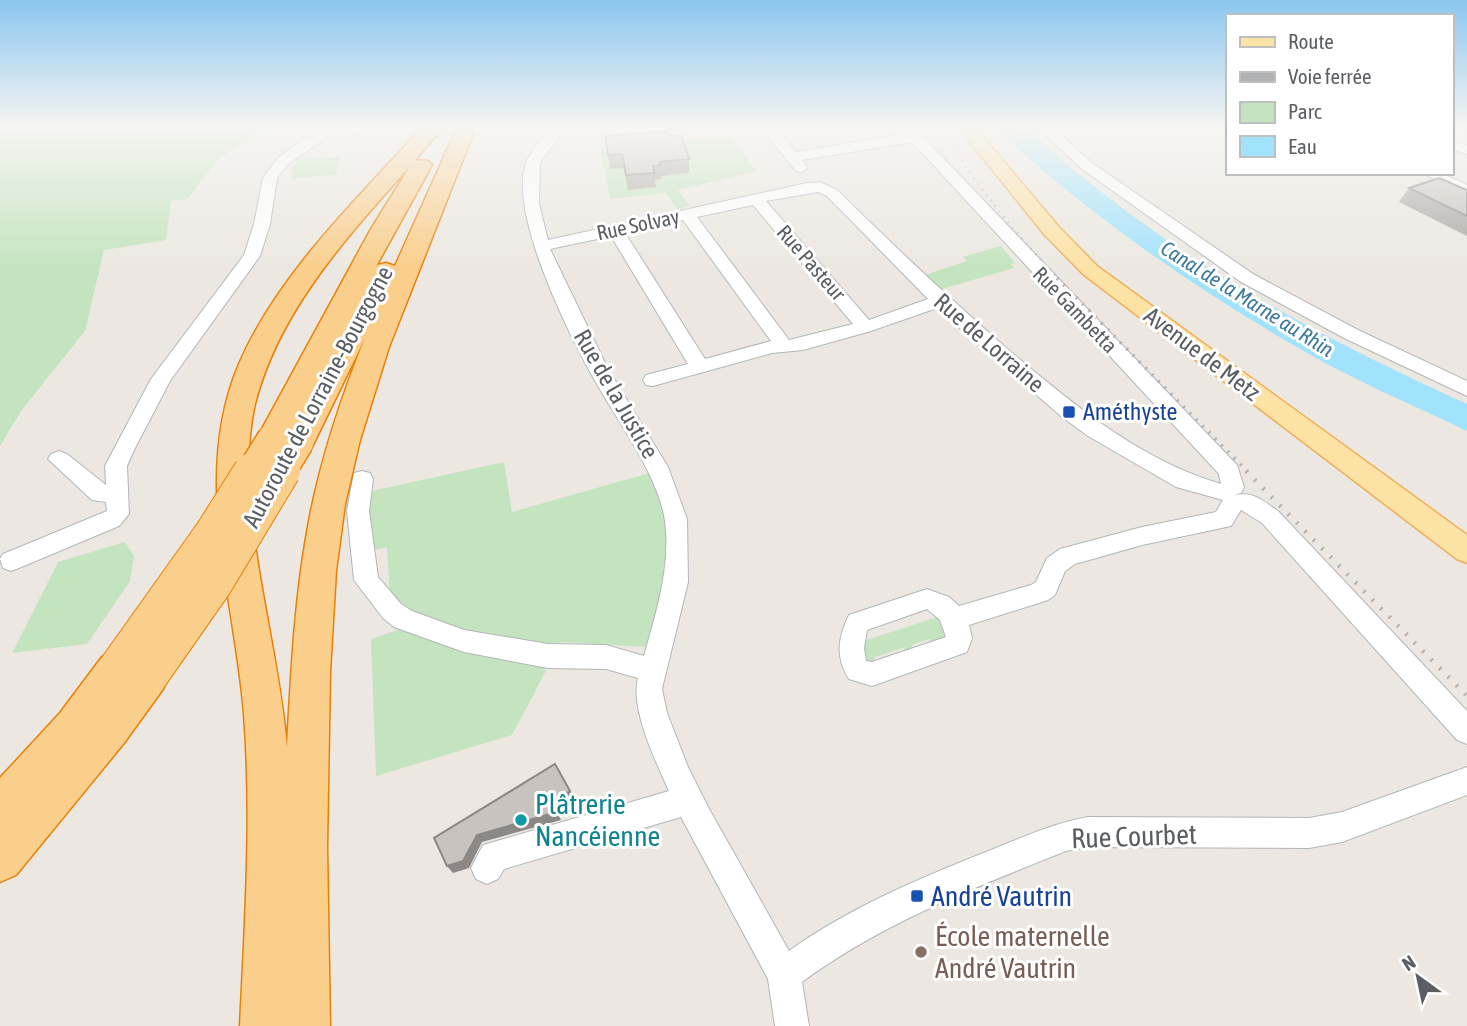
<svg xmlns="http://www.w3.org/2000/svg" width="1467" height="1026" viewBox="0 0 1467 1026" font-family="'Asap Condensed',sans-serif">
<rect width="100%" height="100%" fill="#ece8e1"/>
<path fill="#c3e4be" d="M0 126H270L219 159 187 199 171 201 166 240 104 250 85 331 21 411 0 446Z
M730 136 756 171 678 190 689 206 677 209 666 193 610 199 600 148Z
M339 157 336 175 293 178 291 170 300 159Z
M1001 246 1015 263 1011 264 1014 268 938 290 922 276 967 261 963 257Z
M504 462 512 512 653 472 672 527 654 641 646 647 562 642 548 648 469 635 465 629C437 631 414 613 390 599L387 547 371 551 363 493Z
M125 542 134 556 130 581 87 644 12 653 58 562Z
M944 615 956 635 927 650 930 639 913 644 909 655 901 658 905 647 875 657 874 664 869 668 857 643Z
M404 628 540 662 546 671 512 735 376 776 371 639Z"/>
<path fill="#a1e2fc" d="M999 126H1028C1051 155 1083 177 1112 200 1221 285 1342 347 1467 404V431C1409 403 1350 379 1295 346 1192 286 1094 218 1006 138Z"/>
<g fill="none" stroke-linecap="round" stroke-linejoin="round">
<g stroke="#b2b5b9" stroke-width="2">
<path id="minor" d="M322 126H337L335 129 379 126 344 137H327L288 164 277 178 270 224 260 256 170 381 134 450 127 466 129 514 119 526 19 568 11 571 3 568 0 559 3 554 107 511 106 502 92 500 48 459 51 454 59 451 67 454 106 485 105 466 151 379 244 255 254 224 263 178 278 158Z
M552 126H566L540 163 539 204 548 240 807 183 820 182 837 190C896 248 955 304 1018 358 1079 409 1143 461 1221 484L1219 474 912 142 802 160 808 168 801 172 796 171 760 126H774L796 152 902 134 893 126H909L922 136 1237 465 1244 487 1241 493 1234 495C1255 492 1260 499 1278 511L1467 711V744L1457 740 1262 523 1241 510 1231 526 1142 545 1075 564 1065 571 1055 595 1048 600 969 625 972 638 967 652 872 686 849 679C835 657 838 638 849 615L927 589 949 597 959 606 1031 585 1036 582 1047 558 1060 549 1142 527 1216 512 1223 500 1176 487 1088 436 1062 417 937 308 871 331 803 350 772 353 653 386 646 385 643 380 646 375 688 364 611 236 550 249 608 369 668 467 687 519 688 582 662 689 667 713 688 767 708 807 789 951C849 908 918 879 986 852 1019 839 1053 823 1088 817L1309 818 1342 812 1467 767V795L1342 842 1309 848 1088 847 1066 851C974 888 882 923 802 982L809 1026H775L768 979 681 817 504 869 498 879 487 884 476 879 471 868 483 845 669 791C656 762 630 709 638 678L606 669 548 668 464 652 394 627 383 618 354 580 347 511 354 473 362 471 370 473 373 479 369 511 378 577 401 604 412 611 464 630 548 644 606 645 644 656C656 612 671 568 665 521 658 472 612 414 589 370 565 326 507 208 527 161 533 148 543 137 552 126ZM818 192 827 196 928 299 869 320 766 201ZM753 205 853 324 789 340 697 217ZM683 220 771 341 705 359 625 233ZM927 609 940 620 946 637 872 662 866 661 864 648 867 630Z
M1036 126H1051L1092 163 1253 274 1358 330 1467 381V396L1344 338 1241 282 1082 169Z
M1451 141 1467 145V154L1451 149Z
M1422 173H1441L1467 185V196Z"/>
</g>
<g stroke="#edaf5a" stroke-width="3">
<path id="major" d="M957 126H974L1058 226 1097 266 1467 535V563L1457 559 1083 274 1044 234Z"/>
</g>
<g stroke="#e78106" stroke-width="3">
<path id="highway" d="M423 126H444L415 160 428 161 432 165 374 270 377 265 386 263 395 266 456 130H470L473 134 389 347 360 440 345 504 336 571 330 672 327 847 330 1026H240C245 922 252 818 244 714 235 599 191 476 239 364 279 272 357 200 423 126ZM410 166 371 229 257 438 261 446 272 449 284 444 288 451 299 454 310 451 365 338C339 403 317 470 306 538 294 607 291 677 287 747 281 676 263 607 254 537 249 494 245 447 255 404 279 310 347 237 410 166Z
M116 652 130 657 134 666 149 660 163 665 168 677 163 689 124 743 16 875 0 882V778L60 713 102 657Z"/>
</g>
<use href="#minor" fill="#fff" fill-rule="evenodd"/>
<use href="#major" fill="#fde2a6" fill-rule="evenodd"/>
<use href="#highway" fill="#face8b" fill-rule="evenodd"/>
<path stroke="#b0b1b2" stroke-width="2.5" stroke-dasharray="1 6" stroke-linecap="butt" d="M938 126C976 183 1011 230 1059 279"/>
<path stroke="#b0b1b2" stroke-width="3.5" stroke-dasharray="2 7" stroke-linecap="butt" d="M1057 278 1248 472"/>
<path stroke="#b0b1b2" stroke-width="4.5" stroke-dasharray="2 10" stroke-linecap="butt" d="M1246 471 1467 696"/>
<g stroke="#e78106" stroke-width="31" stroke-linecap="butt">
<path id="highway-bridge-far1" d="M251 472 272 438
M281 472 299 443"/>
</g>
<g stroke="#e78106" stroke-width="38" stroke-linecap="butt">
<path id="highway-bridge" d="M116 669 213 533 252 471
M149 677 214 584 282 471"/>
</g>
<use href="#highway-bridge-far1" stroke="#face8b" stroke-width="28"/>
<use href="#highway-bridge" stroke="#face8b" stroke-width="36"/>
</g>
<path fill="#aca8a4" d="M669 135 689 159V173L661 176 662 179 655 180 656 187 628 190 624 168 610 169 605 136Z
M1409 188 1467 190V236L1399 202Z"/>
<path fill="#8c8886" d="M570 791 574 799 556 810 552 802Z
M557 812 561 820 482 842 469 868 453 873 447 866 477 835Z"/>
<path fill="#c8c3bf" stroke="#8c8886" stroke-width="2" d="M668 131 669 135 682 136 689 159 660 162 661 165 653 166 655 173 626 175 622 154 608 155 605 136Z
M1439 178 1467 190V216L1409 188Z
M555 764 570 791 552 802 557 812 477 835 463 861 447 866 434 838Z"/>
<linearGradient id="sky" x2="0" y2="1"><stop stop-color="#8bc6f0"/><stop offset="0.47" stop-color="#f6f5f2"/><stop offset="1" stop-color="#f6f5f2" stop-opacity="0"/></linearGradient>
<rect width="1467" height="270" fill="url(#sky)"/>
<g fill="#1a4fb4" stroke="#fff" stroke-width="2.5">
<rect x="1062" y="405" width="14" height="14" rx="3.5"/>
<rect x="910" y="889" width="14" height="14" rx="3.5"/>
</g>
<circle fill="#0f9aa8" stroke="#fff" stroke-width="2.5" cx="521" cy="820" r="7"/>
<circle fill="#8d6e63" stroke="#fff" stroke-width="2.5" cx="921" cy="952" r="7"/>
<g text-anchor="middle" stroke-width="6" stroke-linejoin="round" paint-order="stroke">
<g font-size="21" fill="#5a5e62" stroke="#fff">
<text transform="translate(638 225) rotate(-12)" y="7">Rue Solvay</text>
<text transform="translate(811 263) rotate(49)" y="7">Rue Pasteur</text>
<text transform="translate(1075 310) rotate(46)" y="7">Rue Gambetta</text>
</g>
<g font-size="21" font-style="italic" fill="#3b789c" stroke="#fff">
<text transform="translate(1247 299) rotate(32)" y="7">Canal de la Marne au Rhin</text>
</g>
<g font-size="24" fill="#5a5e62" stroke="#fff">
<text transform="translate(989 343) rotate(41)" y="8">Rue de Lorraine</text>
<text transform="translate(1202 354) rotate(37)" y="8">Avenue de Metz</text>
<text transform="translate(616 394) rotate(60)" y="8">Rue de la Justice</text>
<text transform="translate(318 397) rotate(-62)" y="8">Autoroute de Lorraine-Bourgogne</text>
</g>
<g font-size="24" fill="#164399" stroke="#fff" text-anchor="start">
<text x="1083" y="420">Améthyste</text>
</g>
<g font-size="28" fill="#0d838f" stroke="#fff" text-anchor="start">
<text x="535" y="814">Plâtrerie<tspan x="535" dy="32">Nancéienne</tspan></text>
</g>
<g font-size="28" fill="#5a5e62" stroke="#fff">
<text transform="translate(1134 836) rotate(-2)" y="10">Rue Courbet</text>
</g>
<g font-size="28" fill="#164399" stroke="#fff" text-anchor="start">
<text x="931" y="906">André Vautrin</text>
</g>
<g font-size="28" fill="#785e54" stroke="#fff" text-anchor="start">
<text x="935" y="946">École maternelle<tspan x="935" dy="32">André Vautrin</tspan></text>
</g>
</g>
<rect x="1226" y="14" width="228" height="161" fill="#ffffff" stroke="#bdbfc0" stroke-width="2"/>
<rect x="1240" y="37" width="35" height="10" fill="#fde2a6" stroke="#bdbfc0" stroke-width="2"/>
<text x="1288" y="49" font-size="21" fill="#5a5e62">Route</text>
<rect x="1240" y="72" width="35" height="10" fill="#b0b1b2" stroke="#bdbfc0" stroke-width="2"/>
<text x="1288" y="84" font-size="21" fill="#5a5e62">Voie ferrée</text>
<rect x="1240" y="102" width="35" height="21" fill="#c3e4be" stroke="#bdbfc0" stroke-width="2"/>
<text x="1288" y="119" font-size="21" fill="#5a5e62">Parc</text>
<rect x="1240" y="136" width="35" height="21" fill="#a1e2fc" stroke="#bdbfc0" stroke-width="2"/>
<text x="1288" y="154" font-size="21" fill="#5a5e62">Eau</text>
<g transform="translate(1418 977) rotate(327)" stroke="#ffffff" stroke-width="5" paint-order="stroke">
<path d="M0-5L12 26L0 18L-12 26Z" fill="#5a5e62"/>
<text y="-10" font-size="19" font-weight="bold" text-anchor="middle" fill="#5a5e62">N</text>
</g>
</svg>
